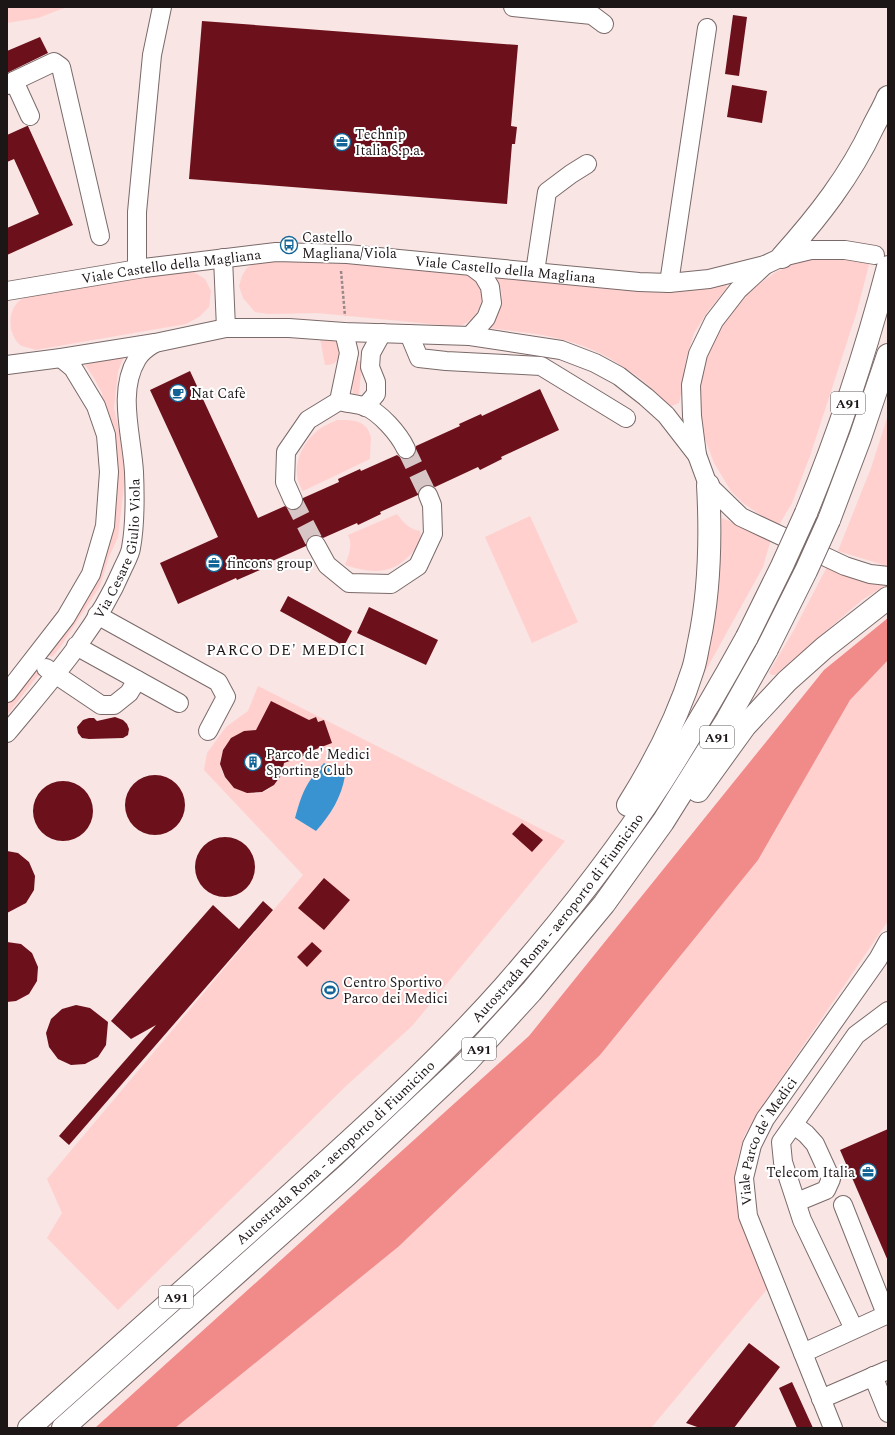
<svg xmlns="http://www.w3.org/2000/svg" width="895" height="1435" viewBox="0 0 895 1435" font-family="Spectral,serif">
<rect width="100%" height="100%" fill="#f8e5e4"/>
<path fill="#ffd0ce" fill-rule="evenodd" d="M7 7H67L38 18 7 23Z
M829 257 870 261 857 311 810 456 792 503 779 525 766 519 743 503 731 491 714 463 704 436 700 421 697 390 709 345 733 306 752 289 776 272 802 260Z
M320 259 463 271C469 275 476 280 479 286 487 300 476 320 462 325 459 326 455 326 452 326L317 313 268 314 255 312 243 298 239 286 242 276 246 269 255 262Z
M181 270 194 272 205 279 211 291 209 307 199 317 186 324 35 350C31 348 23 347 20 345 8 334 7 312 19 301 22 299 26 297 30 295Z
M494 274 720 284H726L727 288 708 311 694 333 686 359 681 394 679 403 671 406C662 401 656 392 648 385 640 378 632 372 623 367 583 338 536 333 488 328 503 310 507 295 494 274Z
M320 338 337 339C340 350 342 366 325 365Z
M125 354 118 371 114 408 120 435 125 477 118 537 109 557 100 586 61 646 52 657 45 652 79 601 113 481 102 393 94 378 85 365Z
M352 358 362 362 359 394H353L350 369Z
M888 415V566H887L838 551 871 468Z
M337 420C352 420 366 419 371 437 371 440 370 454 370 459L303 491C301 488 299 484 298 480 293 461 305 439 321 428 326 425 332 422 337 420Z
M397 514C403 522 410 530 420 531 422 540 418 547 412 553 392 575 372 574 345 565 349 555 353 545 348 535Z
M530 516 578 622 532 643 485 537Z
M722 518 762 534 771 539 763 567 696 688 716 596Z
M829 563 888 584 862 600 775 675H771L769 672 794 630Z
M888 618V921L760 1109 744 1136 736 1165 735 1197 768 1288 651 1428H95L529 1036 824 670Z
M34 669 38 671 39 674 7 715V699Z
M258 686 565 841 412 1026 345 1087 118 1310 47 1238 62 1213 47 1179 303 875 204 770 207 753 226 727 248 711ZM258 730 285 760C284 764 284 770 281 775 260 817 202 779 226 745 235 733 244 731 258 730ZM324 763 335 806 316 831 295 818C302 792 306 783 324 763Z"/>
<path fill="#f18b8a" d="M888 618V660L850 700 758 860 600 1055 398 1247 175 1428H95L529 1036 824 670Z"/>
<path fill="#3a93d1" d="M324 763 345 776C341 798 331 814 316 831L295 818C302 792 306 783 324 763Z"/>
<path fill="#6c101b" d="M733 15 747 17 739 76 725 74Z
M202 21 518 45 511 126 517 127 515 144H512L507 204 189 179Z
M40 37 48 53 7 73V51Z
M732 85 767 91 762 123 727 117Z
M27 126H28L73 225 7 255V228L39 214 14 159 7 162V135Z
M190 371 258 518 285 506 292 510 298 509 302 506 303 498 339 482 338 479 360 469 361 471 397 455 401 458 405 459 411 458 415 454 416 446 460 426 459 424 481 414 482 416 540 389 559 430 501 457 502 459 480 470 478 467 435 487 430 485H424L420 489 418 495 380 512 381 514 358 525 357 523 323 538 317 535 311 536 307 540 306 546 259 567 260 570 237 580 236 578 178 604 160 563 218 537 150 390Z
M288 596 352 631 344 646 280 611Z
M369 607 438 640 426 665 357 633Z
M271 701 309 720 316 717 318 722 324 720 332 743 311 751 312 753 284 763 282 774 274 785 262 792 247 793 234 788 225 777 220 764 223 750 231 738 244 731 256 730Z
M115 717 123 720 127 724 129 729 128 735 123 738 89 739 82 738 78 733 77 727 83 720 89 718H94L97 721Z
M125 805a30 30 0 1 1 60 0a30 30 0 1 1-60 0Z
M33 811a30 30 0 1 1 60 0a30 30 0 1 1-60 0Z
M522 823 543 840 532 852 512 834Z
M195 867a30 30 0 1 1 60 0a30 30 0 1 1-60 0Z
M7 851 18 853 29 862 35 876 34 890 26 903 7 913Z
M324 878 350 900 324 930 298 908Z
M263 901 273 910 69 1145 59 1136 156 1025 131 1039 111 1021 213 905 239 929Z
M7 942 21 944 32 953 38 967 37 981 29 994 16 1001 7 1002Z
M312 942 322 951 307 967 297 957Z
M76 1005 90 1008 108 1022 106 1045 98 1057 85 1064 71 1065 58 1059 49 1047 46 1033 51 1019 62 1009Z
M888 1129V1261L840 1150Z
M749 1343 780 1367 734 1428H700L686 1423Z
M792 1382 813 1428H797L779 1388Z"/>
<g fill="none" stroke-linecap="round" stroke-linejoin="round">
<path stroke="#d7c6c5" stroke-width="18" stroke-dasharray="18 9" stroke-linecap="butt" d="M406 449 428 495
M293 500 316 545"/>
<g stroke="#7a6a69" stroke-width="20">
<g id="minor">
<path d="M513 7 592 15 604 24"/>
<path d="M14 81 54 62 61 67 100 236"/>
<path d="M7 85 14 81 30 116"/>
<path d="M875 255 845 250H811L782 257 765 265 738 290 714 321 698 354 691 385 692 416 697 455 708 485 741 517 845 566 870 574 888 576"/>
<path d="M223 258 226 328"/>
<path d="M137 269V212L152 55 162 7"/>
<path d="M535 272 547 192 571 174 587 164"/>
<path d="M669 283 707 28"/>
<path id="s1" d="M7 291 144 268 276 252 347 254 639 282 669 283 709 279 765 265"/>
<path d="M409 334 419 358 446 361 541 366 626 418"/>
<path d="M470 336 486 318 492 303 490 287 483 275 471 266"/>
<path d="M7 365 61 358 155 343 226 328H289L344 332 470 336 561 350 595 363 619 376 646 397 666 415 697 455"/>
<path d="M339 401 349 353 344 332"/>
<path d="M365 407 376 394V382L370 367 371 353 382 333"/>
<path d="M293 500 285 482 286 452 308 420 339 401C347 403 356 404 364 406 380 412 399 434 406 449"/>
<path d="M316 545 327 565 349 583 391 584 418 566 432 536 433 534 432 505 428 495"/>
<path d="M97 615 218 682 226 697 208 731"/>
<path d="M76 646 179 703"/>
<path d="M46 668 101 705H114L129 693 137 680"/>
<path d="M7 693 66 617 91 574 105 526 109 472 106 435 96 406 73 368 61 358"/>
<path id="s2" d="M7 733C49 682 96 631 122 570 125 563 130 555 131 548 135 526 135 495 134 472 132 436 117 392 137 359 141 352 148 347 155 343"/>
<path d="M794 1125 806 1134 815 1144 831 1179 826 1190 797 1202"/>
<path d="M843 1205 886 1314"/>
<path d="M854 1329 802 1220 783 1162 781 1142 856 1035 888 1011"/>
<path d="M803 1353 888 1314"/>
<path d="M873 1376 888 1413"/>
<path d="M821 1399 888 1370"/>
<path id="s3" d="M833 1428 748 1216 744 1178 752 1145 765 1119 878 959 888 941"/>
</g>
</g>
<g stroke="#7a6a69" stroke-width="24">
<g id="highway">
<path d="M782 257C818 217 850 176 873 127 878 117 884 107 888 97"/>
<path d="M806 513C839 433 866 351 888 267"/>
<path d="M829 520 860 438 888 355"/>
<path d="M698 791 745 726 787 681 824 648 888 598"/>
<path d="M628 805C655 762 678 717 693 669 696 660 697 651 699 642 710 590 711 538 708 485"/>
<path id="s4" d="M29 1428C110 1356 190 1284 271 1212 351 1140 432 1068 504 987 561 922 615 854 662 781 692 734 720 686 747 637"/>
<path d="M63 1428 347 1175 467 1062 531 992 604 904 663 822 727 720 767 649"/>
</g>
</g>
<path stroke="#988a8a" stroke-width="2.5" stroke-dasharray="3 2" stroke-linecap="butt" d="M341 271 345 316"/>
<use href="#minor" stroke="#fff" stroke-width="18"/>
<use href="#highway" stroke="#fff" stroke-width="22"/>
<g stroke="#7a6a69" stroke-width="24" stroke-linecap="butt">
<path id="highway-bridge" d="M747 637 782 566 806 513
M767 649 806 571 829 520"/>
</g>
<use href="#highway-bridge" stroke="#fff" stroke-width="22"/>
</g>
<defs>
<g id="office-ring" transform="scale(0.9)"><circle r="9.5" fill="#fff" stroke="#126496" stroke-width="1.5"/><path d="M-6-3h4V-5.5h4V-3h4V5H-6ZM-1-4.5V-3h2v-1.5ZM-6 0V1H6V0Z" fill="#126496"/></g>
<g id="bus-ring" transform="scale(0.9)"><circle r="9.5" fill="#fff" stroke="#126496" stroke-width="1.5"/><path d="M-5-6H5V4H4V6H2V4H-2V6H-4V4H-5ZM-3.5-4V0h7V-4ZM-3.5 1.2v1.5H-2V1.2ZM2 1.2v1.5H3.5V1.2Z" fill="#126496"/></g>
<g id="cafe-ring" transform="scale(0.9)"><circle r="9.5" fill="#fff" stroke="#126496" stroke-width="1.5"/><path d="M-5.5-4.5H6V0H3Q3 3.5 0 3.5H-2.5Q-5.5 3.5-5.5 0ZM3-3.2v2h1.7v-2ZM-6 4.5H4V6H-6Z" fill="#126496"/></g>
<g id="building-ring" transform="scale(0.9)"><circle r="9.5" fill="#fff" stroke="#126496" stroke-width="1.5"/><path d="M-4-6H4V6H1V3H-1V6H-4ZM-2.5-4.3h1.7v1.8h-1.7ZM.8-4.3h1.7v1.8H.8ZM-2.5-1h1.7V.8h-1.7ZM.8-1h1.7V.8H.8Z" fill="#126496"/></g>
<g id="stadium-ring" transform="scale(0.9)"><circle r="9.5" fill="#fff" stroke="#126496" stroke-width="1.5"/><path d="M0-5a6.5 5 0 1 0 0 10a6.5 5 0 1 0 0-10ZM-3.5-1.8h7v3.6h-7Z" fill="#126496"/></g>
</defs>
<g fill-rule="evenodd">
<use href="#office-ring" x="342" y="142"/>
<use href="#bus-ring" x="289" y="245"/>
<use href="#cafe-ring" x="178" y="393"/>
<use href="#office-ring" x="214" y="563"/>
<use href="#building-ring" x="253" y="762"/>
<use href="#stadium-ring" x="330" y="990"/>
<use href="#office-ring" x="868" y="1172"/>
</g>
<g text-anchor="middle" stroke-width="4" stroke-linejoin="round" paint-order="stroke">
<g fill="#fff" stroke="#615c5c" stroke-width="1">
<rect x="831" y="392" width="34" height="22" rx="3"/>
<rect x="700" y="726" width="34" height="22" rx="3"/>
<rect x="462" y="1038" width="34" height="22" rx="3"/>
<rect x="159" y="1286" width="34" height="22" rx="3"/>
</g>
<g font-size="13" font-weight="bold" fill="#1d1616">
<text x="848" y="408">A91</text>
<text x="717" y="742">A91</text>
<text x="479" y="1054">A91</text>
<text x="176" y="1302">A91</text>
</g>
<g font-size="14" fill="#1d1616" stroke="#fff" text-anchor="start">
<text x="355" y="139">Technip<tspan x="355" dy="16">Italia S.p.a.</tspan></text>
<text x="302" y="242">Castello<tspan x="302" dy="16">Magliana/Viola</tspan></text>
<text x="191" y="398">Nat Cafè</text>
<text x="227" y="568">fincons group</text>
<text x="266" y="759">Parco de' Medici<tspan x="266" dy="16">Sporting Club</tspan></text>
<text x="343" y="987">Centro Sportivo<tspan x="343" dy="16">Parco dei Medici</tspan></text>
<text x="855" y="1177" text-anchor="end">Telecom Italia</text>
</g>
<g font-size="14" fill="#1d1616" stroke="#fff">
<text dy="5" stroke="none"><textPath href="#s1" startOffset="166">Viale Castello della Magliana</textPath></text>
<text dy="5" stroke="none"><textPath href="#s1" startOffset="502">Viale Castello della Magliana</textPath></text>
<text dy="5" stroke="none"><textPath href="#s2" startOffset="220">Via Cesare Giulio Viola</textPath></text>
<text dy="5" stroke="none"><textPath href="#s4" startOffset="736">Autostrada Roma - aeroporto di Fiumicino</textPath></text>
<text dy="5" stroke="none"><textPath href="#s3" startOffset="309">Viale Parco de' Medici</textPath></text>
<text dy="5" stroke="none"><textPath href="#s4" startOffset="412">Autostrada Roma - aeroporto di Fiumicino</textPath></text>
</g>
<g font-size="15" letter-spacing="1" fill="#1d1616" stroke="#fff">
<text x="286" y="655">PARCO DE' MEDICI</text>
</g>
</g>
<rect width="895" height="1435" fill="none" stroke="#1d1616" stroke-width="16"/>
</svg>
